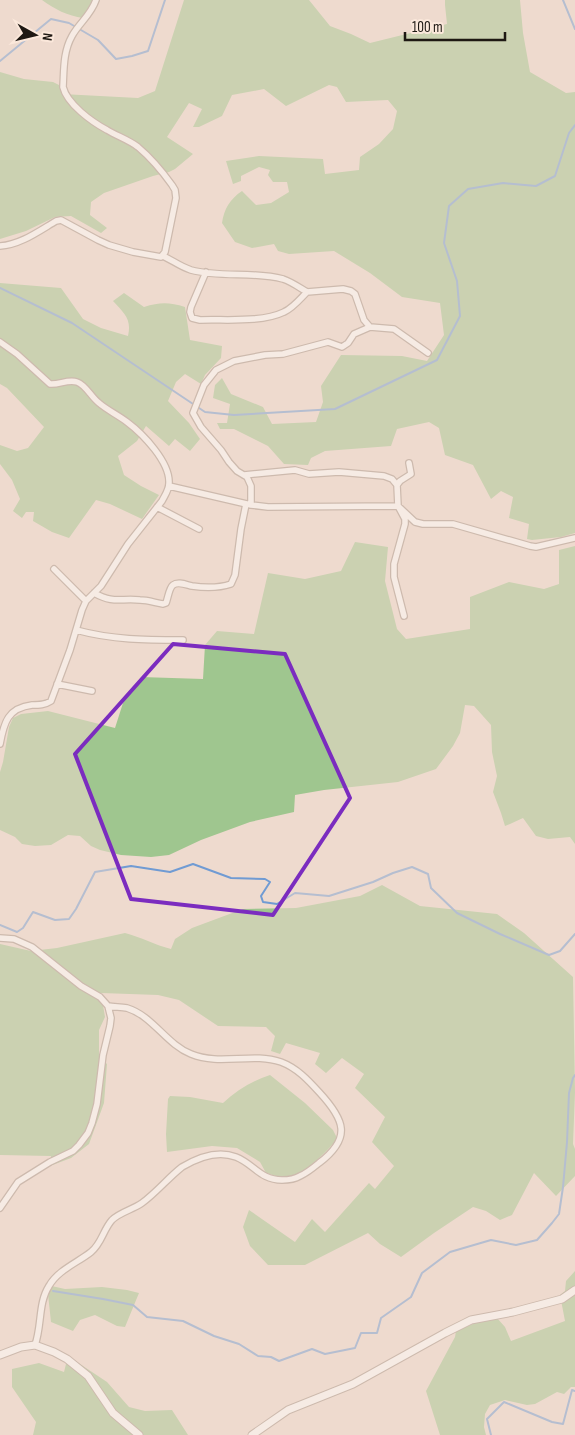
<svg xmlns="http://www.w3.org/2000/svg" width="575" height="1435" viewBox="0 0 575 1435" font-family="'Sofia Sans Condensed',sans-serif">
<rect width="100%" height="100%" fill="#eedace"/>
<path fill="#9fc68f" d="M42 0H93L83 18C68 16 54 9 42 0Z
M184 0H309L330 26 351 34 370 43 447 24 445 5V0H520L523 33 530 72 566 93 575 92V533L561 537 532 540 527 539 529 524 509 518 513 497 501 491 491 499 473 465 445 455 439 428 429 422 397 429 391 446 325 451 311 458 308 465 284 464 268 446 234 429H220L217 423H227L230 404 213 398 215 385 222 378 231 394 263 407 272 424 316 422 323 402 321 386 341 355 402 356 427 361 444 335 440 303 402 297 370 273 334 251 289 254 278 251 274 244 252 248 235 242 222 223C224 209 230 199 242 191L256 205 271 203 289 192 287 182H273L268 175 270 170 259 167 241 176V181L233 184 226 161 259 156 323 159 325 174 359 170 360 157 379 144 393 129 397 111 388 100 346 102 337 87 329 85 286 106 264 89 232 95 222 116 199 127H193L202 109 189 103 167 137 193 154 175 169 169 172 153 176 104 193 91 202 90 215 107 228 101 233 71 216 55 217 26 231 0 239V72L24 79 53 82 59 85 62 94 138 98 155 91Z
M0 283 61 288 83 319 101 328 128 336C132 319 124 313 113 301L124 293 144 307C160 302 169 302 185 307L190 340 222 346 221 358 205 375 201 384 185 374 176 382 168 401 189 423 200 439 190 451 175 439 169 446 146 426 137 441 118 456 124 475 141 486 159 495 142 519 110 504 96 500 69 538 52 532 33 521 34 512H26L22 518 13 511 20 499 12 480 0 464V445L17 451 28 448 44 427 7 388 0 384Z
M355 542 388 547 385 581 397 629 406 639 470 629V597L509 582 544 589 559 584V550L575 546V844L570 837 548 839 536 836 523 818 510 824 505 826 501 813 493 792 497 776 492 752 491 725 474 706 465 705 460 733 453 746 436 769 398 782 324 790 295 795 294 812 250 822 201 840 169 855 151 857 121 855 100 850 91 846 80 836 68 835 51 845 35 846 22 844 15 837 0 830V772L3 762 9 727 13 718 21 714 48 711 115 728 123 703 141 677 203 679 205 645 217 631 254 634 268 573 305 579 341 571Z
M382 885 420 906 497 914 524 933 573 977 575 1092 573 1144 575 1149V1176L556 1196 534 1173 512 1215 500 1220 486 1211 473 1207 434 1233 401 1257 380 1244 368 1233 305 1265H268L250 1246 243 1227 249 1210 295 1242 312 1219 325 1232 369 1183 375 1189 394 1166 372 1142 385 1117 355 1088 364 1074 342 1058 326 1073 315 1064 320 1053 286 1043 280 1054 271 1051 275 1036 266 1027 218 1026 179 1000 158 995 101 993 105 1017 99 1030V1056L107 1064 104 1103 89 1144 71 1158 50 1166 51 1156 0 1155V944L31 951 57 948 125 933C141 937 155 945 171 949L175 939 192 928 243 909 296 908 360 896Z
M270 1075 305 1103 333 1130 336 1136V1141C322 1155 303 1178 281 1177 277 1177 271 1174 266 1173L260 1162 237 1148 212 1146 167 1152 166 1134 168 1099 170 1096 190 1097 223 1103C237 1090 252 1081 270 1075Z
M575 1271V1387H571L564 1394 557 1392 535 1404 527 1405 505 1400 490 1405 485 1414 484 1427 486 1435H440L426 1391 455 1337 456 1331 480 1321 497 1318 505 1327 511 1341 565 1321 560 1295 565 1291 566 1281Z
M47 1285 65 1289 102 1287 127 1290 139 1293 125 1327 117 1326 95 1315 80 1320 73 1331 51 1322Z
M68 1356 107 1382 129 1407 145 1411 172 1410 188 1435H33L36 1422 12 1387V1369L39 1363 64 1372Z"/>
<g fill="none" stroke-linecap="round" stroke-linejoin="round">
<path stroke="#709bd3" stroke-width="2" d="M563 0 575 29
M0 61 51 19 69 23 98 40 116 59 132 56 148 51 165 0
M0 288 72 323 205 412 234 415 335 409 437 360 460 316 457 281 444 243 449 206 468 189 503 183 536 186 555 176 569 133 575 125
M0 925 17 932 23 928 33 912 55 920 69 919 76 909 95 872 131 866 170 872 193 864 231 878 265 879 270 882 261 896 263 902 277 904 295 893 329 896 373 882 393 873 412 867 428 874 431 888 457 913 500 934 549 955 560 951 575 934
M53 1291 103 1299 133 1305 147 1317 183 1321 214 1336 239 1344 258 1356 271 1357 279 1361 312 1349 325 1354 355 1348 361 1333H377L381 1318 411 1297 422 1273 450 1252 491 1240 516 1245 537 1240 552 1223 559 1214 563 1187 567 1142 569 1093 573 1078 575 1075
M491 1435 487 1419 504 1402 552 1422 563 1424 572 1390 575 1391"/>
<g stroke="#a59387" stroke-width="8">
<path id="minor" d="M0 246C20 245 39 231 56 221L61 220 98 240 109 245 133 252 161 257 165 252 176 198 175 190 172 185C162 171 151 158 138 147 129 140 117 136 107 130 92 122 67 104 63 87 64 70 63 52 72 36 79 23 91 15 96 0
M163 256C172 260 181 267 191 270 221 278 253 271 283 279 292 282 300 288 307 292
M206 272 191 307 190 312 192 318 200 320C225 319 261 323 284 312 293 308 300 299 307 292L343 289 351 291 355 294 364 320 370 327 394 329 428 353
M0 342 17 354 50 384C59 385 68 379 77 382 86 385 91 397 99 403 107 410 118 415 127 422 143 434 170 462 169 483 169 490 165 495 162 501L128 544 101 586 86 601 82 610 70 650 51 701C45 705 39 705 32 705 8 708 4 722 0 744
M244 475 295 470 309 474 339 472 384 476 392 479 397 485
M169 486 251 505 268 507 398 506 415 522 423 524H453L530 546 536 547 575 538
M251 505V486L247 477 237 471 229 462 221 450 201 427 193 413 204 385 216 370 234 361 265 355 283 354 328 342 342 347 348 343 354 334 370 327
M157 507 199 529
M54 569 86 601
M94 593C114 604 120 598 140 600 148 600 156 603 163 604L166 603C168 598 169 588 173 585 178 581 187 585 192 586 205 588 219 588 231 584L235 575 241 529 246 504
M404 616 394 577V564L405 524V519L398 506 397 485 400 481 411 474 409 463
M76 630C113 640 145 640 183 640
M57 684 92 691
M0 938 14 939 32 947 81 986 100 997 108 1006 111 1018 110 1026 103 1055 97 1104 92 1123 88 1133 79 1145 73 1151 50 1162 18 1182 0 1208
M35 1345C42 1326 38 1303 49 1286 58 1270 77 1263 91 1252 102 1243 103 1230 112 1220 120 1212 132 1210 142 1203 156 1193 168 1178 182 1167 197 1158 218 1150 236 1157 254 1164 260 1180 282 1180 288 1180 295 1179 300 1176 307 1173 313 1168 319 1163 352 1138 345 1120 319 1092 308 1080 297 1068 281 1062 252 1052 220 1066 191 1054 166 1044 153 1016 127 1008 121 1007 114 1007 108 1006"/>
</g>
<g stroke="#a59387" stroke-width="9">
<path id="tertiary" d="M0 1355 21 1347 35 1345 54 1352 67 1359 88 1376 113 1413 139 1435
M252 1435 288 1410 353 1384 445 1333 471 1320 513 1312 562 1299 575 1290"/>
</g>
<use href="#minor" stroke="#fff" stroke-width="5.5"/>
<use href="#tertiary" stroke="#fff" stroke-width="7"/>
</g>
<path d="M0 0H575V1435H0ZM173 644 285 654 350 798 273 915 131 899 75 754Z" fill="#eedace" fill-opacity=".55" fill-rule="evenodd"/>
<path fill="none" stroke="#7b2cbf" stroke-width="4" stroke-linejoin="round" d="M173 644 285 654 350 798 273 915 131 899 75 754Z"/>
<g transform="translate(35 35) rotate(98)" stroke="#fbe8db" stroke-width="4" paint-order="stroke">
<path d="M0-4L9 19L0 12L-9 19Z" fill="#1e1813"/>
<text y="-8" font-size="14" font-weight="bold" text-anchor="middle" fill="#1e1813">N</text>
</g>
<path d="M405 32v8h100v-8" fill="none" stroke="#1e1813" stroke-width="2.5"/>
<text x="412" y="32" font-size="15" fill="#1e1813" stroke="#fbe8db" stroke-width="4" paint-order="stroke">100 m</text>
</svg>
